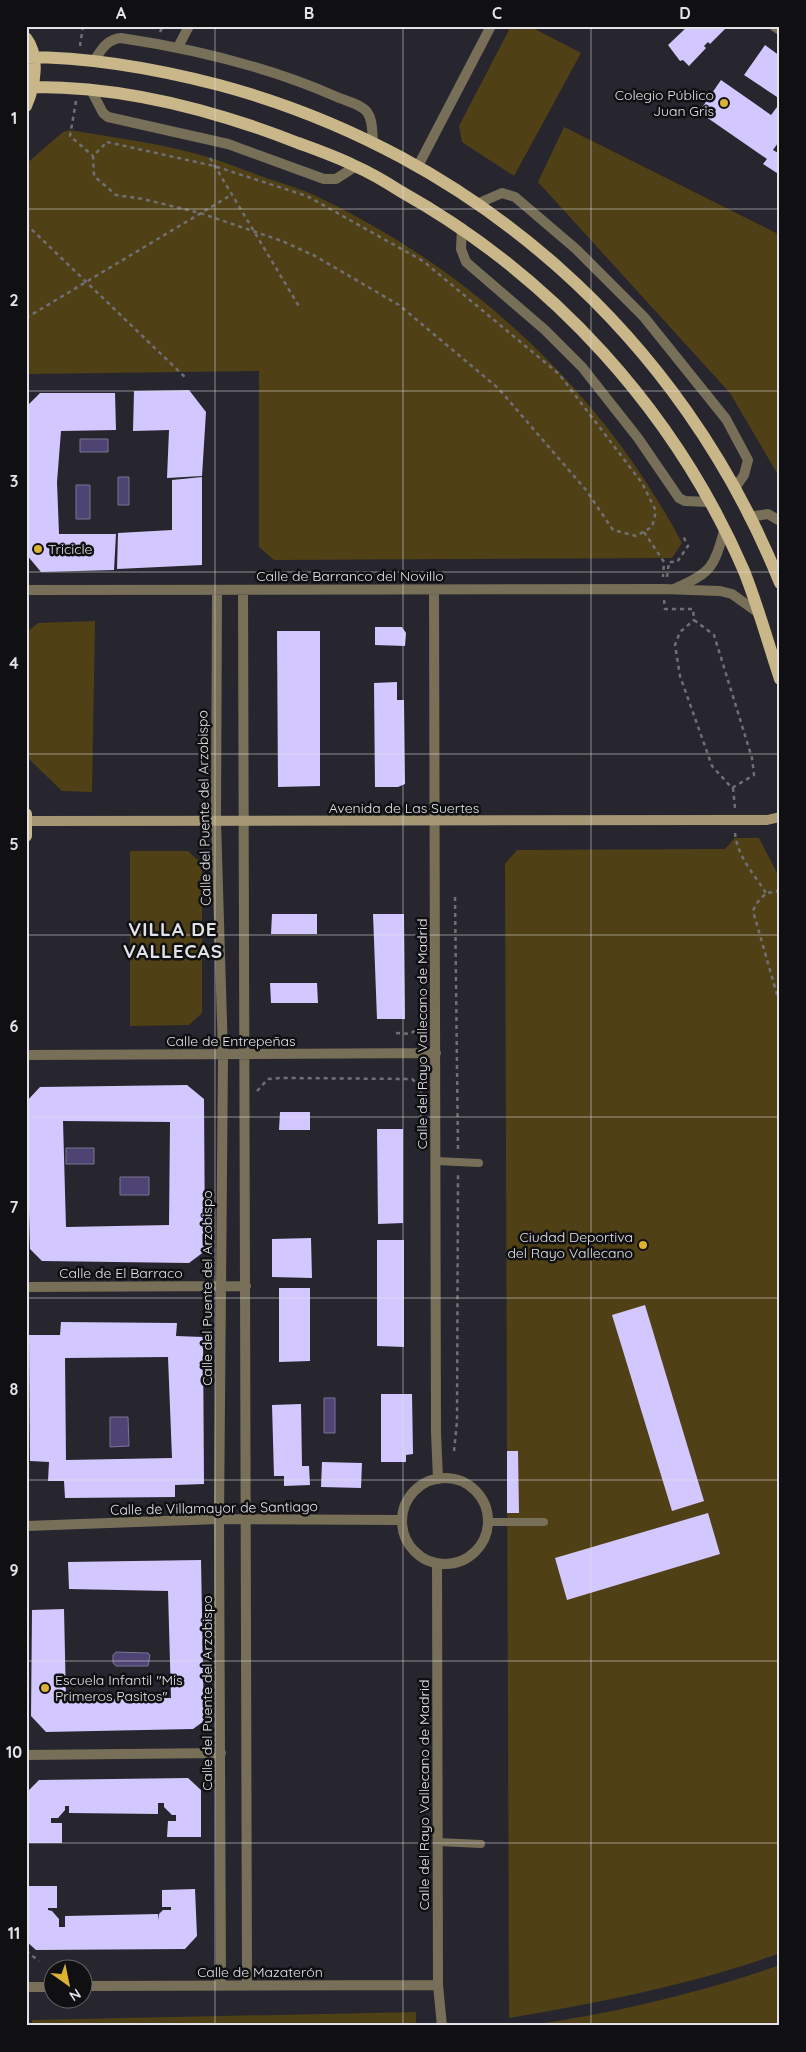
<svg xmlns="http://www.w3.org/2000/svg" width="806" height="2052" viewBox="0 0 806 2052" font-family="Quicksand,sans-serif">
<rect width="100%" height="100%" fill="#27262e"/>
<path fill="#504015" d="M511 26H529L581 53 514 176 462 142 459 126Z
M564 127 780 235V478L730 393 538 182Z
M70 130C117 138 165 144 211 158 230 164 249 172 269 179 284 184 301 189 316 196 472 270 601 390 682 543L672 558 274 560 259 547V371L26 374V164L63 132Z
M95 621 92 792 62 791 28 758 26 633 38 623Z
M735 838H759L780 879V1953C692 1985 600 2002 509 2018L505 864 517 850 725 849Z
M130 851H188L202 864V1013L189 1025 130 1026Z
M780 1965V2026H524C611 2014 697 1994 780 1965Z
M416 2012V2026H32V2020Z"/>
<path fill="#4e4473" stroke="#7b7396" d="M80 439H108V452H80Z
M118 477H129V505H118Z
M76 485H90V519H76Z
M66 1148H94V1164H66Z
M120 1177H149V1195H120Z
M324 1398H335V1433H324Z
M110 1417H128L129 1446 110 1447Z
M116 1652 148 1653 150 1655 148 1666H116L113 1663V1655Z"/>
<path fill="#d2c8ff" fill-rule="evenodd" d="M688 26H728L710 44 708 42 704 46 706 48 689 66 683 60 680 61 668 45Z
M765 45 780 56V99L744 75Z
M721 80 771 115 780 103V140L773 150 780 154V175L763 164 767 159 699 112Z
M189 390 206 412 202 476 167 478 169 430 133 431 134 391Z
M40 393H115L116 430 61 431 57 482 59 534H116L114 570 41 572 26 554V407Z
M202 477V565L117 569 118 533 172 530V480Z
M375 627H402L406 633 405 646 375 645Z
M277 631H320V786L278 787Z
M397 682V700H404L405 784 398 787H375L374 683Z
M272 914H317V934H271Z
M373 914H404L405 1019H377Z
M270 983H317L318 1003H271Z
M187 1085 204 1099 205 1251 189 1263 42 1261 30 1249 26 1102 40 1087ZM63 1121 170 1122 169 1225 66 1227Z
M280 1112H310V1130H279Z
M377 1129H403V1223L378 1224Z
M311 1238 312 1278 272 1277V1239Z
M377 1240H404V1347L377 1346Z
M279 1288H310V1361L279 1362Z
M645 1305 704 1501 672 1511 612 1315Z
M61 1322 177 1323 176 1336 203 1337 204 1484 175 1485V1497L65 1498 64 1481H48L49 1462 30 1461 29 1335H60ZM168 1357 172 1458 66 1460 65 1358Z
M381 1394H412L413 1454 406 1455V1462H381Z
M301 1404 302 1466H309L310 1485 284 1486V1476H274L272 1405Z
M507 1451H518L519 1513H507Z
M322 1462 362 1463 361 1488 321 1487Z
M708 1513 720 1554 567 1600 555 1558Z
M201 1560 204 1721 193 1729 46 1732 31 1716 32 1610 64 1609 66 1700 171 1698 168 1591 69 1589 68 1562Z
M188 1778 201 1790V1837H167L168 1821H176V1815H172L164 1807V1803H158V1814L69 1813V1806H65V1810L58 1818H51V1823H62V1843H26V1793L39 1780Z
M26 1886H57V1908H48V1910L52 1911 59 1919V1927H65V1916L158 1914 159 1920V1914L163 1910H171V1907H162V1890L195 1889 197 1936 185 1949 36 1950 26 1941Z"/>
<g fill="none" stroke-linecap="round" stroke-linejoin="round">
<path stroke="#706f76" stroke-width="2.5" stroke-dasharray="4 4" stroke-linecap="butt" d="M160 32 163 26
M80 46 83 26
M76 101 70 136 93 156
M107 142 214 166 307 196 423 261 559 374 642 483 656 511 652 527 636 536 613 530 586 490 498 388 399 305 315 256 282 241 200 213 143 199 116 195 94 176 93 156Z
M210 158 300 308
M26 224 187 379
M26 318 231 195
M644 532 664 562 663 577
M667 577 669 562H677L688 546 682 534
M664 600 665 609H693L694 620
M694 620 714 635 752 758 754 775 732 788 712 766 680 676 675 645 680 632Z
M733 788 735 808
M735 833C737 856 754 874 766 893
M780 891 766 893 756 904 753 911 780 1005
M455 897 458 1152
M396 1033 410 1034 422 1026
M257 1091 268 1079 281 1078 412 1079 421 1087V1121
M454 1451 457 1422 458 1172
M26 1951 39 1961"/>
<path stroke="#786f59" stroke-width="8" d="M436 1161 479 1163
M488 1522H544
M438 1842 481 1844"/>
<path stroke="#786f59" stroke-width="10" d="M774 26 780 30
M178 47 189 26
M94 61C101 50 107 39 121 38 195 49 269 67 337 97 346 101 361 104 367 112 373 120 372 132 373 142
M91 90 103 113 108 117 228 144 324 179H336L356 166
M418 166 491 26
M479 203 502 193 515 197 576 249 644 317 726 419 748 460 744 475 735 488
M462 228 461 249 466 262 545 330 582 367 638 438 679 498 685 501 709 502
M749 517 768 514 780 521
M676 588C711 573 714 567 724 531
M26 590 663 589 720 591 732 594 760 614
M217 590 216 822 223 1055 219 1519 221 1986
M243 590 247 1986
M434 590 436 1432 438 1479
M26 1055 436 1053
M26 1287 246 1286
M402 1521a43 43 0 1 1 86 0a43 43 0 1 1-86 0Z
M26 1526 219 1519 402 1520
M437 1563 438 1985 442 2026
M26 1755 221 1753
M82 1986 438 1985
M26 1987H52"/>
<path stroke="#a69874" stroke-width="10" d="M27 821 745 820H767L780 817"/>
<path stroke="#c9b789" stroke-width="12" d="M26 38C40 56 35 86 26 106
M26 57C91 57 157 69 219 85 476 154 681 337 780 583
M26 87C118 85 212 109 298 143 317 150 337 157 355 166 371 173 386 182 400 191 552 276 675 411 744 571 758 606 768 643 780 679
M26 814V836"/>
</g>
<path fill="none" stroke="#e3e2e7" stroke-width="1" stroke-opacity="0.55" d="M215 26V2026M403 26V2026M591 26V2026M26 209H780M26 391H780M26 572H780M26 754H780M26 935H780M26 1117H780M26 1298H780M26 1480H780M26 1661H780M26 1843H780"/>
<g fill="#dcb233" stroke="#101013" stroke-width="2">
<circle cx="724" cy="103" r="5"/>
<circle cx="38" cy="549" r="5"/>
<circle cx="643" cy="1245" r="5"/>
<circle cx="45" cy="1688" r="5"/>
</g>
<g text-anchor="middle" stroke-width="5" stroke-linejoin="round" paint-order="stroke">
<g font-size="14" fill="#e3e2e7" stroke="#101013" text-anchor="end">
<text x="714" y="100">Colegio Público<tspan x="714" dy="16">Juan Gris</tspan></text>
<text x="48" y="554" text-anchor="start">Tricicle</text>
<text x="633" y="1242">Ciudad Deportiva<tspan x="633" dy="16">del Rayo Vallecano</tspan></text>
<text x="55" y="1685" text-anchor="start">Escuela Infantil "Mis<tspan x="55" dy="16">Primeros Pasitos"</tspan></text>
</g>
<g font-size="14" fill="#e3e2e7" stroke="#101013">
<text x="350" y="581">Calle de Barranco del Novillo</text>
<text transform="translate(204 808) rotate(-91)" y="5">Calle del Puente del Arzobispo</text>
<text x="404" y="813">Avenida de Las Suertes</text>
<text transform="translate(422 1034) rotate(-90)" y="5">Calle del Rayo Vallecano de Madrid</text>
<text x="231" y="1046">Calle de Entrepeñas</text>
<text x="121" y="1278">Calle de El Barraco</text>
<text transform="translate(207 1288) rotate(-90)" y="5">Calle del Puente del Arzobispo</text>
<text transform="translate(214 1508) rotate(-1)" y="5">Calle de Villamayor de Santiago</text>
<text transform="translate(207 1693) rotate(-90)" y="5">Calle del Puente del Arzobispo</text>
<text transform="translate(424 1795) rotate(-90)" y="5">Calle del Rayo Vallecano de Madrid</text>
<text x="260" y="1977">Calle de Mazaterón</text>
</g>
<g font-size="19" font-weight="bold" letter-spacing="1" fill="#e3e2e7" stroke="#101013">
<text x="173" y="936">VILLA DE<tspan x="173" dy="22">VALLECAS</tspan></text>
</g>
</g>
<rect width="806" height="2052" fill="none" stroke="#101013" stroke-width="55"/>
<g transform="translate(68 1984) rotate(147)"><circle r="24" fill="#101013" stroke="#646468"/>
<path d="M0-4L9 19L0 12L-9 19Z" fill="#dcb233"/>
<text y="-8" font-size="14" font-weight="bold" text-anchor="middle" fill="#e3e2e7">N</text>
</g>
<rect x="28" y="28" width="750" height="1996" fill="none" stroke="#e3e2e7" stroke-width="2"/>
<g font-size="16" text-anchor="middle" font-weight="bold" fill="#e3e2e7">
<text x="121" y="19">A</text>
<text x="309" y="19">B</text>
<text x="497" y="19">C</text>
<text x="685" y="19">D</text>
<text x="14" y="124">1</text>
<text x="14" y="306">2</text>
<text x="14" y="487">3</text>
<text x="14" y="669">4</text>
<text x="14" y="850">5</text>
<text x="14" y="1032">6</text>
<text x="14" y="1213">7</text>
<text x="14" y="1395">8</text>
<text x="14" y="1576">9</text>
<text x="14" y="1758">10</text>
<text x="14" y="1939">11</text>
</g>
</svg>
